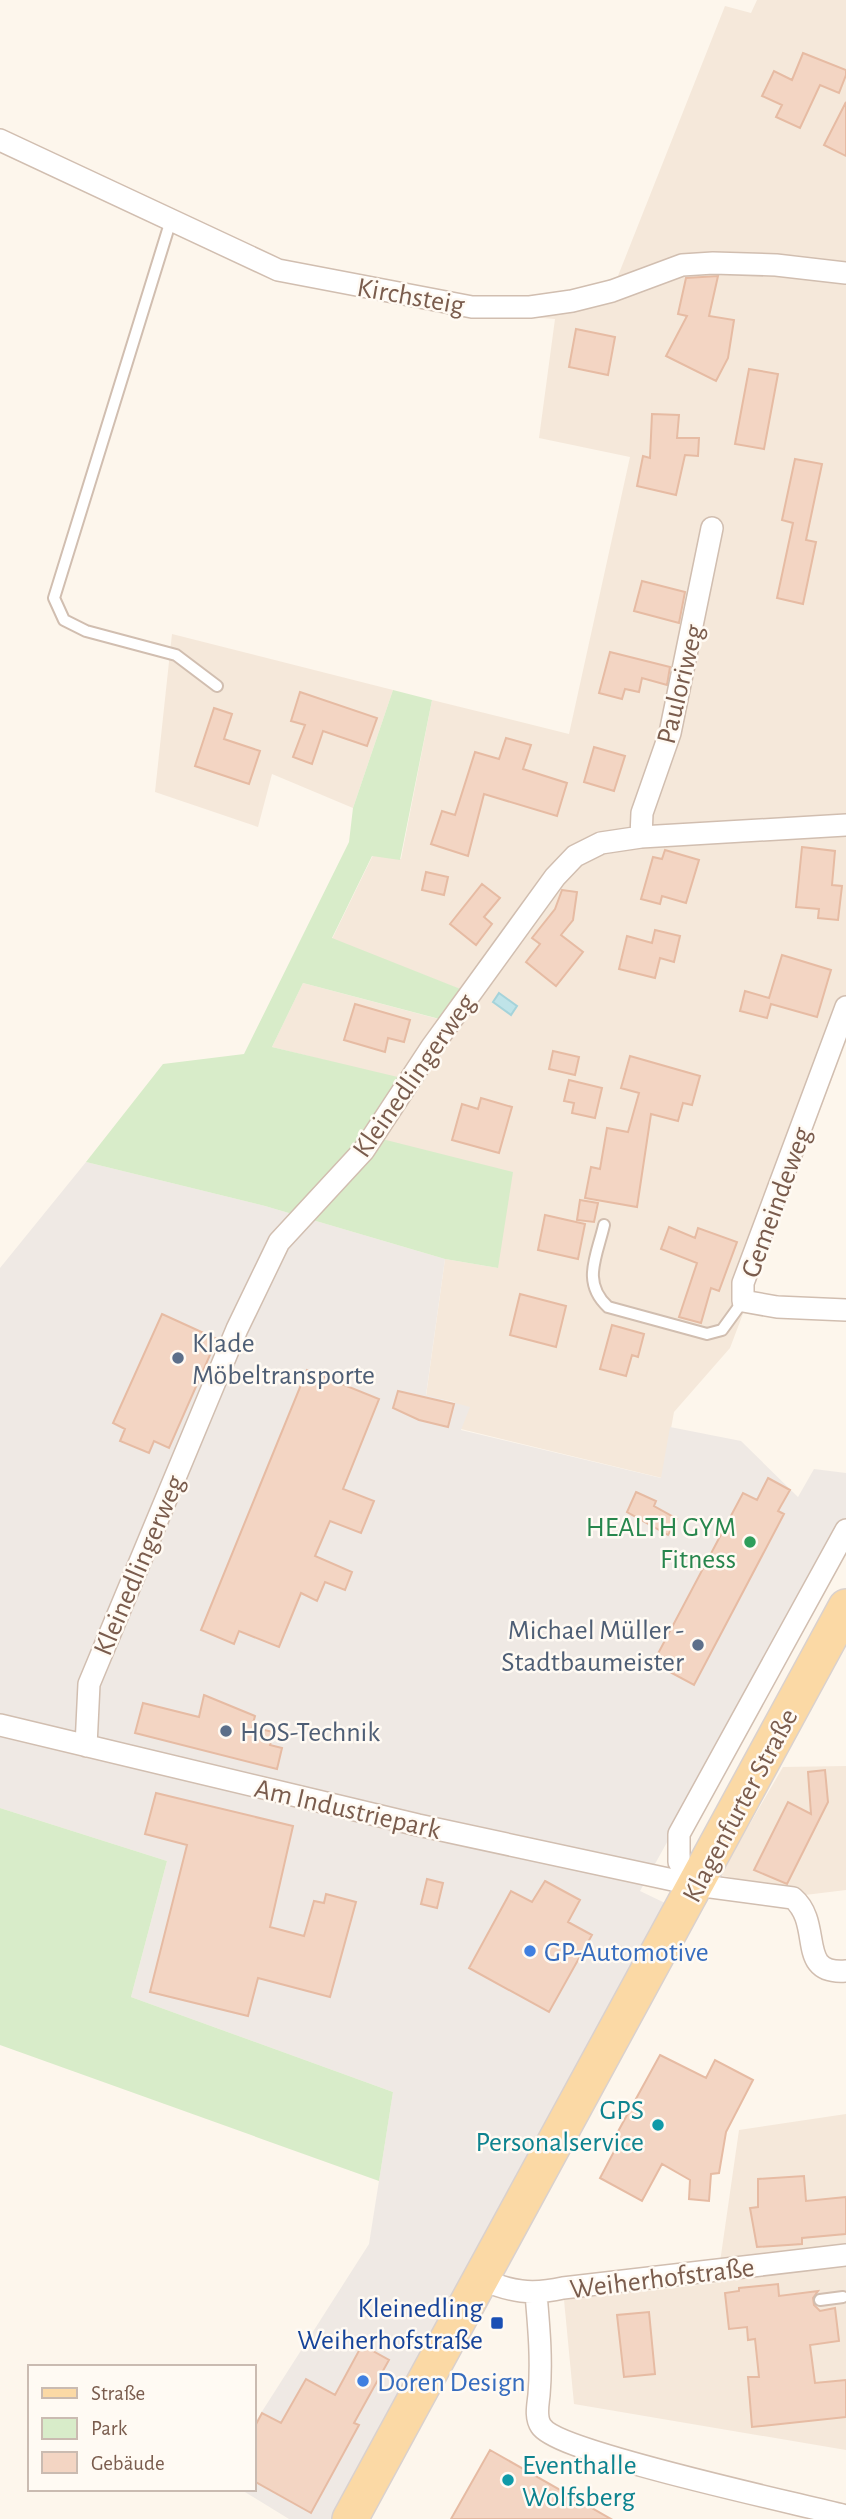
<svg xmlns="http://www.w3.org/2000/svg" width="846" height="2519" viewBox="0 0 846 2519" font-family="'Alegreya Sans',sans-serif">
<rect width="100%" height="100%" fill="#fdf6ec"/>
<path fill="#f5e8da" d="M757 0H846V1042L730 1348 674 1412 662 1478 461 1429 454 1402 426 1396 445 1259 498 1268 386 1140 361 1131 401 1079 272 1047 303 983 446 1021 467 992 332 939 373 855 401 859 432 700 569 734 630 457 539 438 555 319 531 317 612 291 725 6 751 13Z
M172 634 393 690 353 808 272 774 258 827 155 792Z
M846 1766V1890L805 1895 720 1875 783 1767Z
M846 2114V2450L574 2404 564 2300 717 2283 739 2130Z"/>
<path fill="#efe9e4" d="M86 1162 265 1206 445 1259 426 1395 470 1407 461 1430 661 1478 670 1427 741 1441 798 1497 814 1469 846 1473V1519L640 1891 665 1903 334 2519H289L240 2489H254V2424L369 2244 393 2092 131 1997 167 1861 0 1808V1268Z"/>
<path fill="#d8ecc9" d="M393 690 432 700 400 860 372 856 332 938 468 992 447 1021 303 983 272 1047 402 1078 362 1131 386 1140 513 1172 498 1268 445 1259 265 1206 86 1162 163 1064 244 1054 349 842 353 808Z
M0 1808 167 1861 131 1997 393 2092 379 2181 0 2045Z"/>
<path fill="#bfe3e8" stroke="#a5d3da" stroke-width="2" d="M499 993 517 1006 511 1015 493 1002Z"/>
<path fill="#f3d5c3" stroke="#e6bba3" stroke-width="2" d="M803 53 846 70V75L839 93 820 85 800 128 776 117 782 105 762 96 774 71 792 80Z
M846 102V156L824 145Z
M718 276 709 316 734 320 728 358 716 381 666 356 687 316 678 314 686 278Z
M576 329 615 337 608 375 569 367Z
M749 369 778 374 764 449 735 444Z
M652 414 679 415 677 438H699L698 456 685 455 676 495 637 486 643 456 650 458Z
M795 459 822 464 806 540 816 542 803 604 777 598 793 523 782 520Z
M642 581 685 592 679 623 634 611Z
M610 652 670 667 667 685 642 678 639 692 625 689 622 699 599 693Z
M300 692 377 718 367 746 323 731 312 764 293 757 305 725 291 721Z
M214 708 232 714 224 739 260 751 249 784 195 766Z
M506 738 531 745 523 769 567 783 557 816 484 794 468 856 431 844 442 811 455 815 475 752 499 759Z
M594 747 625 756 614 791 584 782Z
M802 847 835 851 832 885 842 886 838 920 818 918 819 909 796 907Z
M665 850 699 860 686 903 662 896 660 904 641 899 653 857 662 859Z
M426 872 448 877 444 895 422 890Z
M482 884 500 898 484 917 492 924 476 945 450 924Z
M562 890 577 892 573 920 561 935 583 952 556 986 526 962 540 944 532 938 555 909Z
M655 930 680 936 674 962 660 958 655 978 619 969 627 936 652 943Z
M782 955 831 970 817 1017 771 1004 767 1018 740 1011 745 991 769 998Z
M355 1004 410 1020 404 1042 388 1038 385 1052 344 1040Z
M553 1051 579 1057 575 1075 549 1069Z
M630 1056 700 1076 692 1105 683 1103 678 1121 651 1114 637 1207 585 1198 591 1167 600 1169 607 1128 628 1132 639 1093 621 1088Z
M569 1080 602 1088 595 1118 572 1113 574 1103 564 1101Z
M481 1098 512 1107 499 1153 452 1140 462 1104 478 1109Z
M580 1200 598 1203 594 1222 577 1220Z
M545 1215 585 1224 578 1259 538 1250Z
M669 1227 695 1238 698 1228 737 1242 719 1291 711 1288 701 1323 679 1317 697 1263 661 1249Z
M520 1294 566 1306 556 1347 510 1335Z
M162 1314 217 1339 169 1448 154 1441 149 1453 120 1441 125 1429 113 1423Z
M612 1325 644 1334 638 1357 632 1355 626 1376 600 1369Z
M307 1370 379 1399 343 1489 374 1501 361 1533 330 1521 315 1556 352 1572 345 1590 325 1582 317 1601 301 1593 279 1647 239 1631 234 1644 201 1630Z
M398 1391 454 1404 448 1427 419 1420 393 1408Z
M768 1478 790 1490 778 1511 784 1514 694 1685 653 1663 743 1493 757 1500Z
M636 1492 656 1501 654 1506 677 1519 668 1535 627 1512Z
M204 1695 255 1716 252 1727 273 1732 270 1745 282 1748 277 1769 135 1733 143 1703 199 1717Z
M825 1770 828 1802 787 1884 754 1870 788 1802 811 1814 808 1772Z
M156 1793 293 1826 270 1927 304 1936 314 1901 324 1903 326 1894 356 1902 330 1997 258 1978 248 2016 150 1992 187 1845 145 1834Z
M427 1879 443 1883 437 1908 421 1904Z
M545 1881 580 1900 568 1922 592 1935 549 2012 469 1968 511 1891 532 1902Z
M660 2055 706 2078 715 2060 753 2080 726 2132 719 2173 711 2174 709 2201 689 2199 690 2180 662 2164 642 2201 600 2178 619 2142 615 2137Z
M804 2176 806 2201 846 2197V2234L802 2238V2244L757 2247 750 2208 758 2207V2179Z
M778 2284 779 2296 818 2291 813 2298 814 2305 820 2311 835 2308 839 2341 810 2345 815 2383 846 2380V2417L752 2427 748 2377H759L755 2339 748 2340 747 2327 729 2329 725 2293 739 2291V2288Z
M649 2312 655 2374 624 2377 617 2315Z
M362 2345 389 2360 354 2423 359 2425 311 2513 254 2481V2428L262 2413 281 2423 306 2379 335 2395Z
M490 2450 611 2519H451Z"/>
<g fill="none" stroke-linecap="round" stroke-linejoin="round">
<g stroke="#d1beb0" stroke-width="14">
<path id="lane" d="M171 220 54 598 64 620 86 631 176 655 217 686
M604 1225C597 1256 581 1282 608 1307L707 1334 722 1330 743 1301
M820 2300 843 2297"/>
</g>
<g stroke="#d1beb0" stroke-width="24">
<path id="street" d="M0 140 278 270 472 307H530L572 301 612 291 682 265 713 263 776 265 846 273
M641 837 642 813 670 733 712 528
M846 1007 743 1283V1301L777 1307 846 1310
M0 1725 418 1825 696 1885 793 1898C824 1925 795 1975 846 1971
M86 1746 89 1684 237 1329 279 1242 364 1150 431 1048 555 877 575 856 601 843 641 837 846 825
M696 1885 679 1862V1834L846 1530
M481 2279C511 2292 531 2295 563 2288L846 2255
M536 2294C539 2328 542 2361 539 2395 538 2405 535 2417 541 2426 558 2453 801 2504 846 2516"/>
</g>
<g stroke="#dad1cd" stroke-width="38">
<path id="primary" d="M350 2519 846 1607"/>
</g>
<use href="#lane" stroke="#fff" stroke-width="10"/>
<use href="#street" stroke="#fff" stroke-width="21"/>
<use href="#primary" stroke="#fbd9a5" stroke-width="35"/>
</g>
<g fill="#5c6f8a" stroke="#fffaf3" stroke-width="2.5">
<circle cx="178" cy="1358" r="7"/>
<circle cx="698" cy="1645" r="7"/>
<circle cx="226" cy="1731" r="7"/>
</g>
<circle fill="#2e9e5b" stroke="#fffaf3" stroke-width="2.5" cx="750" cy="1542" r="7"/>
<g fill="#3f7fe0" stroke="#fffaf3" stroke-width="2.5">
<circle cx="530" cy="1951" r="7"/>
<circle cx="363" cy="2381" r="7"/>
</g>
<g fill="#0f9aa8" stroke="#fffaf3" stroke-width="2.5">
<circle cx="658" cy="2125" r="7"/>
<circle cx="508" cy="2480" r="7"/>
</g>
<rect fill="#1a4fb4" stroke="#fffaf3" stroke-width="2.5" x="490" y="2316" width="14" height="14" rx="3.5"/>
<g text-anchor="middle" stroke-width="5" stroke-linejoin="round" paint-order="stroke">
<g font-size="28" fill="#7a5c4d" stroke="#fffaf3">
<text transform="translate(411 295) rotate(10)" y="10">Kirchsteig</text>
<text transform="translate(679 684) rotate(-76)" y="10">Pauloriweg</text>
<text transform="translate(413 1075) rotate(-55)" y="10">Kleinedlingerweg</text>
<text transform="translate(775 1202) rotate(-70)" y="10">Gemeindeweg</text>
<text transform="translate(138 1565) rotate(-67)" y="10">Kleinedlingerweg</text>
<text transform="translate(739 1805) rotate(-62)" y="10">Klagenfurter Straße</text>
<text transform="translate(348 1808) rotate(13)" y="10">Am Industriepark</text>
<text transform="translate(662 2277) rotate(-7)" y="10">Weiherhofstraße</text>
</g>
<g font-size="28" fill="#4e5e75" stroke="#fffaf3" text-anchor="start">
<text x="192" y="1352">Klade<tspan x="192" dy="32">Möbeltransporte</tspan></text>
<text x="684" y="1639" text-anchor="end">Michael Müller -<tspan x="684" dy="32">Stadtbaumeister</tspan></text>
<text x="240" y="1741">HOS-Technik</text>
</g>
<g font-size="28" fill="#27864d" stroke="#fffaf3" text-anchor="end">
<text x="736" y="1536">HEALTH GYM<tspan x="736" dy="32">Fitness</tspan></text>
</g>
<g font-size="28" fill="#366cbe" stroke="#fffaf3" text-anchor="start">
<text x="544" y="1961">GP-Automotive</text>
<text x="377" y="2391">Doren Design</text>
</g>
<g font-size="28" fill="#0d838f" stroke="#fffaf3" text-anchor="end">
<text x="644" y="2119">GPS<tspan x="644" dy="32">Personalservice</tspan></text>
<text x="522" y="2474" text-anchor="start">Eventhalle<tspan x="522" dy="32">Wolfsberg</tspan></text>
</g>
<g font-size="28" fill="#164399" stroke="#fffaf3" text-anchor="end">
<text x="483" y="2317">Kleinedling<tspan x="483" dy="32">Weiherhofstraße</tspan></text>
</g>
</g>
<rect x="28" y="2365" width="228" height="126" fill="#fffaf3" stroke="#cabbb1" stroke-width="2"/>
<rect x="42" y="2388" width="35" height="10" fill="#fbd9a5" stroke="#cabbb1" stroke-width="2"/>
<text x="91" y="2400" font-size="21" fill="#7a5c4d">Straße</text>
<rect x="42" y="2418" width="35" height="21" fill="#d8ecc9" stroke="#cabbb1" stroke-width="2"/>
<text x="91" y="2435" font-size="21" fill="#7a5c4d">Park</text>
<rect x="42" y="2452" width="35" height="21" fill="#f3d5c3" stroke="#cabbb1" stroke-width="2"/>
<text x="91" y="2470" font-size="21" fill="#7a5c4d">Gebäude</text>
</svg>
